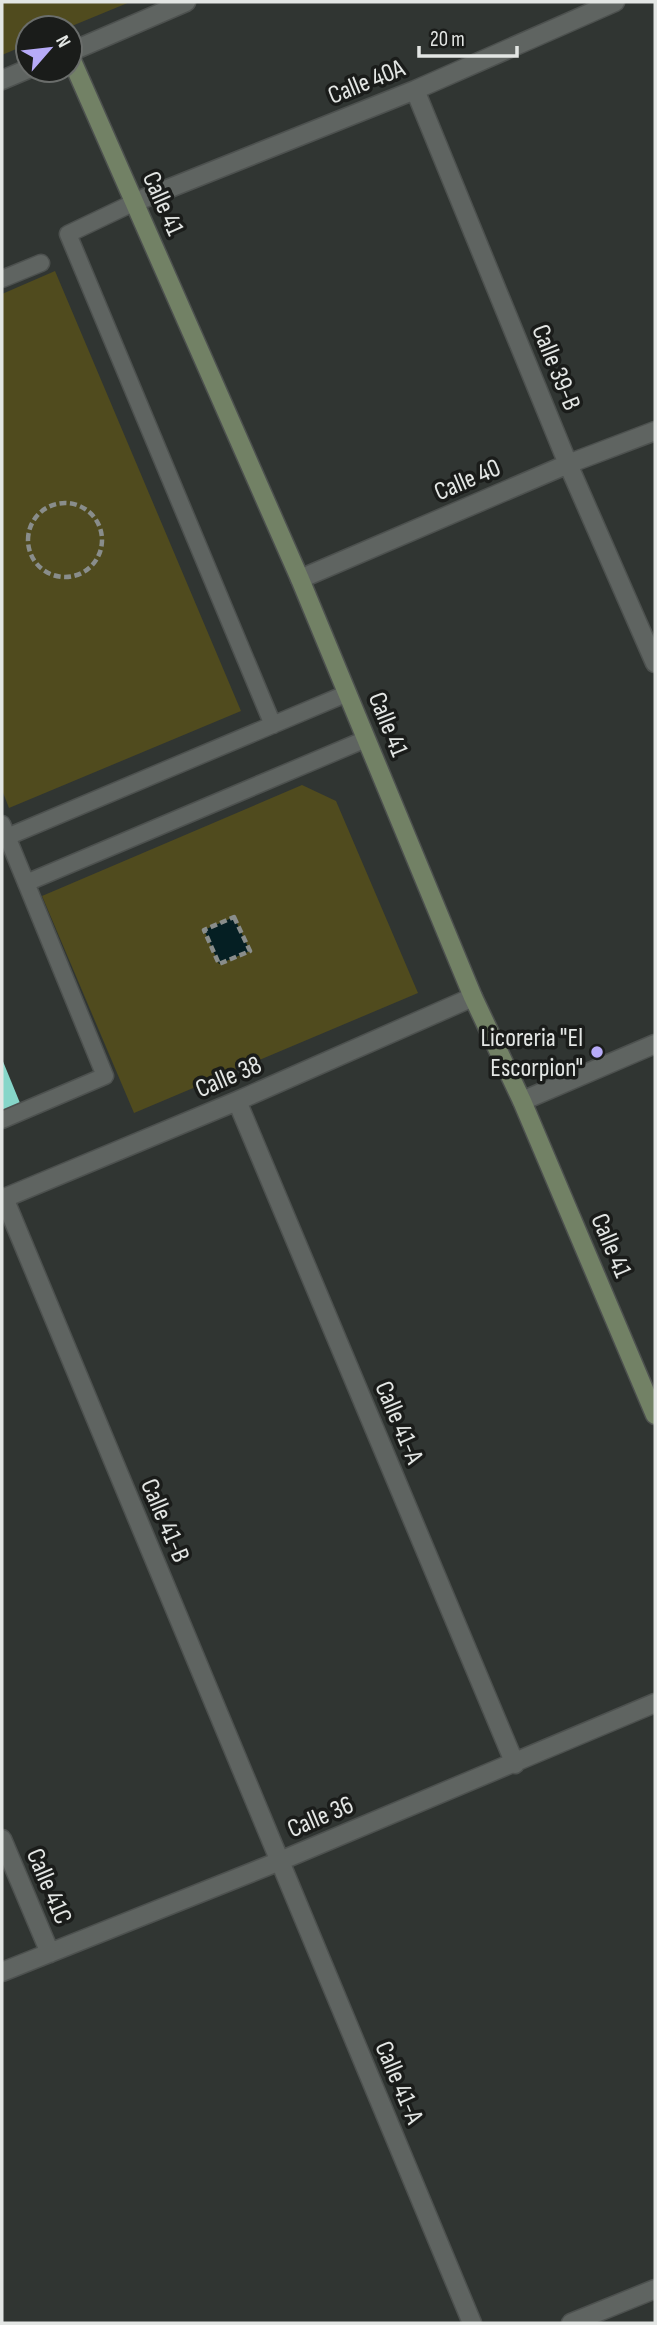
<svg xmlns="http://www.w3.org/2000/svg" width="657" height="2325" viewBox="0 0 657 2325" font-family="'Sofia Sans Condensed',sans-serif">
<rect width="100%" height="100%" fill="#303532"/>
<path fill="#504b1e" d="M2 2H130L67 28H28V44L2 55Z
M55 271 241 711 9 808 2 790V294Z
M302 785 336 801 418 993 134 1113 42 896Z"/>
<path fill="#051f23" d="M234 917 250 951 219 964 204 930Z"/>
<path fill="#86d6c9" d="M2 1059 20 1103 2 1111Z"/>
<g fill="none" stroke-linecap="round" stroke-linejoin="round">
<g stroke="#4d514f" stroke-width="19">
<path id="lane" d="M135 202 68 234 273 725
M2 279 41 263
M2 824 105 1076 2 1120
M7 837 348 693
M26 883 366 739"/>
</g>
<g stroke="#4d514f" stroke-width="21">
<path id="street" d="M70 52 186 2
M2 80 28 69
M415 90 568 464 655 663
M135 202 415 90 615 2
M300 579 568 464 655 431
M237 1101 515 1764
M522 1101 655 1044
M4 1198 472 2323
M2 1199 237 1101 473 997
M2 1839 50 1953
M2 1972 280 1861 655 1703
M571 2323 655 2289"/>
</g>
<g stroke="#4d514f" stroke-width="21">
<path id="secondary" d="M70 56 300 579 473 997 522 1101 655 1415"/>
</g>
<path stroke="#898d8b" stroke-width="4.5" stroke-dasharray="7 3.5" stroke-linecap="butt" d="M28 540a37 37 0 1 1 74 0a37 37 0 1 1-74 0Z
M234 917 250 951 219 964 204 930Z"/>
<use href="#lane" stroke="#5f6461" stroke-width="16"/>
<use href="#street" stroke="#5f6461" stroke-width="18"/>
<use href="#secondary" stroke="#728165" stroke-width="18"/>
</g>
<circle fill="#b7abf8" stroke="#1a1c1a" stroke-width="2.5" cx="597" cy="1052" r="7"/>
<g text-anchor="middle" stroke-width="7" stroke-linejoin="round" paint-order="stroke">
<g font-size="26" fill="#e3e6e4" stroke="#1a1c1a">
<text transform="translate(366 81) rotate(-22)" y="9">Calle 40A</text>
<text transform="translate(164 203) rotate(66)" y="9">Calle 41</text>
<text transform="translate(557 367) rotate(68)" y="9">Calle 39-B</text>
<text transform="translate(467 479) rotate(-23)" y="9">Calle 40</text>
<text transform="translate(389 724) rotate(68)" y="9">Calle 41</text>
<text transform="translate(228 1076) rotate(-23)" y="9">Calle 38</text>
<text transform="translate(612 1245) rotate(67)" y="9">Calle 41</text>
<text transform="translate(400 1422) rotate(67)" y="9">Calle 41-A</text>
<text transform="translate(166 1520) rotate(67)" y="9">Calle 41-B</text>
<text transform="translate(320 1816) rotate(-23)" y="9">Calle 36</text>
<text transform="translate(50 1886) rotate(67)" y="9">Calle 41C</text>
<text transform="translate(400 2082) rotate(67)" y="9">Calle 41-A</text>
</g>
<g font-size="26" fill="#e3e6e4" stroke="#1a1c1a" text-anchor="end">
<text x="583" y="1046">Licoreria "El<tspan x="583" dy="30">Escorpion"</tspan></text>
</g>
</g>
<rect width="657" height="2325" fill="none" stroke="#e3e6e4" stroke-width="7"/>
<g transform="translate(49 49) rotate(62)"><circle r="33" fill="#1a1c1a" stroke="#6a6d6b" stroke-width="2"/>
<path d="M0-5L12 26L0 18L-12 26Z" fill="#b7abf8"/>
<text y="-10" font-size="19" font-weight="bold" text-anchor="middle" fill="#e3e6e4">N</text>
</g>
<path d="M419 46v10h98v-10" fill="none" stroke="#e3e6e4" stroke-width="3.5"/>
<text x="430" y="46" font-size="21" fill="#e3e6e4" stroke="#1a1c1a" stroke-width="5" paint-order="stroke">20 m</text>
</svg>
